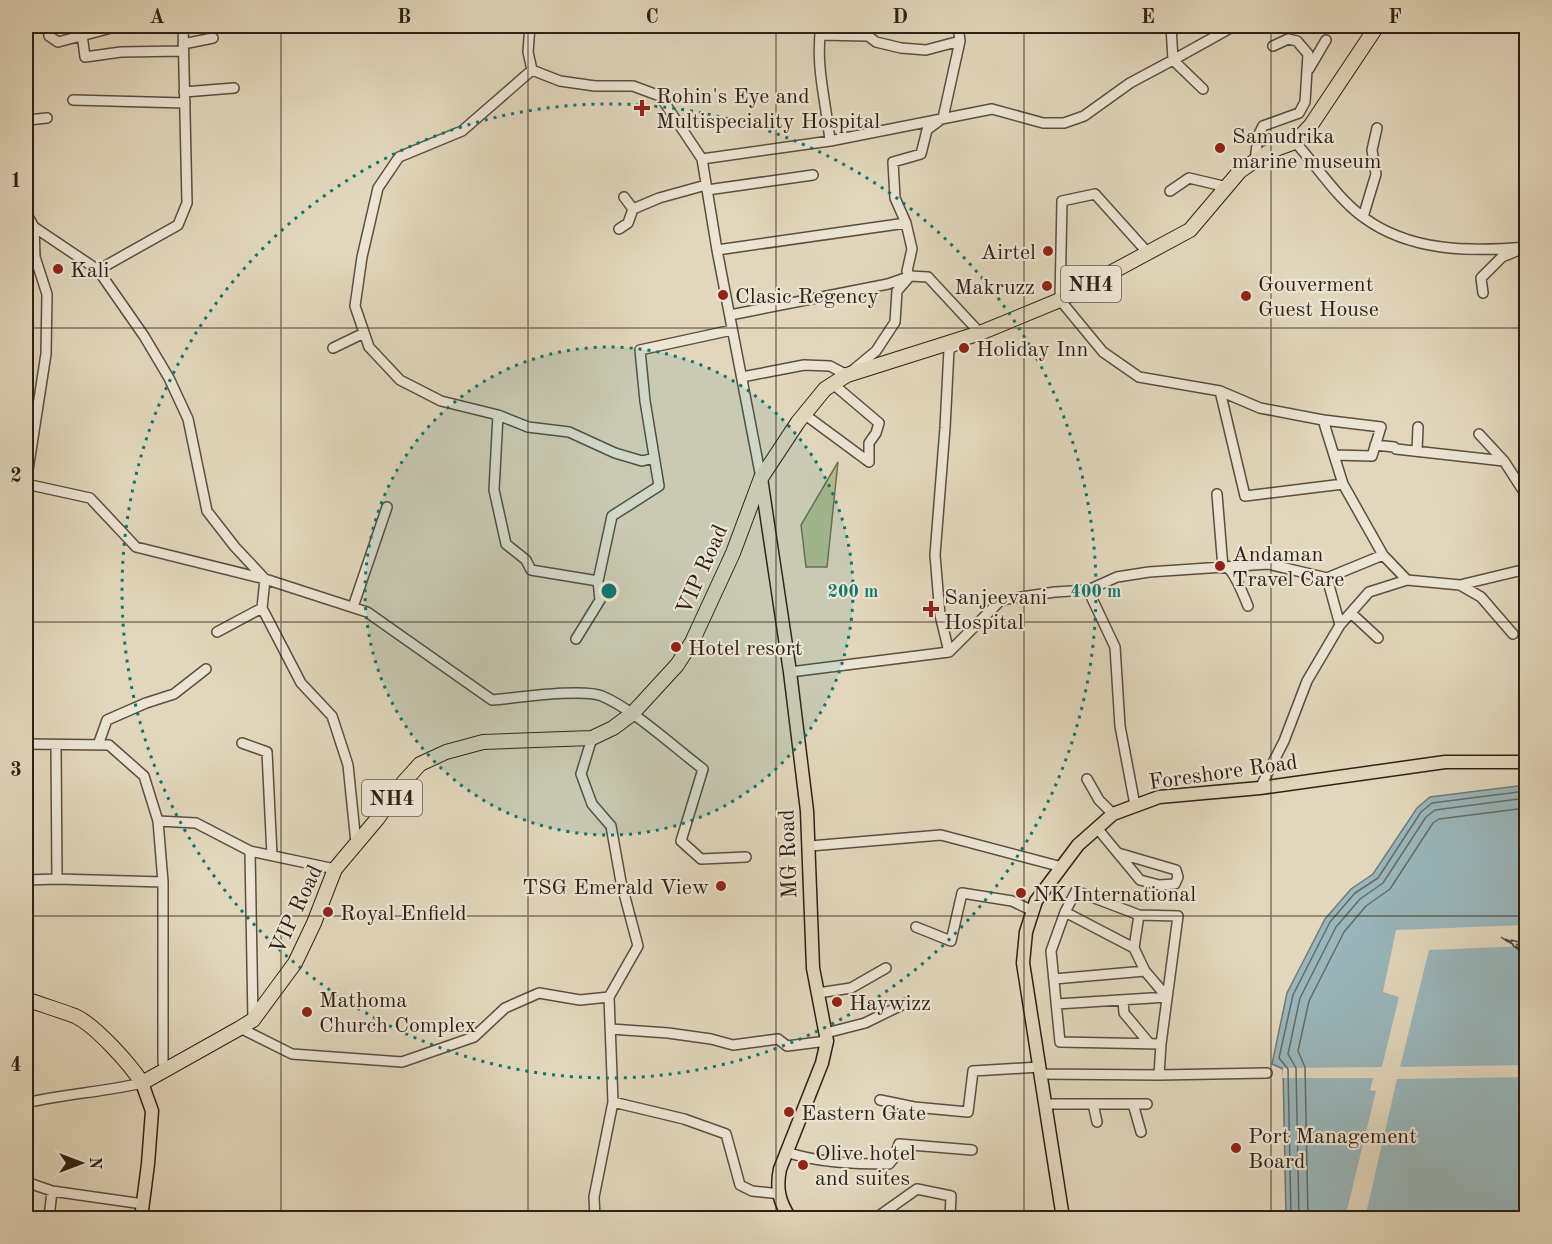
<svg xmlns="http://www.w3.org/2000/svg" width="1552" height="1244" viewBox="0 0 1552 1244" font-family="'Old Standard TT',serif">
<rect width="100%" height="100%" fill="#e2d7bd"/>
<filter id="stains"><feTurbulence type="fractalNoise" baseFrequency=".00333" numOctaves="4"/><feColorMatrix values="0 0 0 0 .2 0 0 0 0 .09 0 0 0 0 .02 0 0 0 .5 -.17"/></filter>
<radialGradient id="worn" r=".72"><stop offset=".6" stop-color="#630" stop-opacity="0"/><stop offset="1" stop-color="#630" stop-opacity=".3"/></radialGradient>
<path fill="#b3be91" stroke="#706f52" stroke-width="1.5" d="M838 462 827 567H806L801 525Z"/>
<path fill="#9ab7bc" stroke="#6f7b79" stroke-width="1.5" d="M1526 785V1218H1286L1283 1069 1272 1064 1287 993 1325 919 1351 889 1373 874 1417 808 1430 797Z"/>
<path fill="#e2d7bd" d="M1526 925V946L1429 950 1400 1067 1526 1065V1077L1397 1079 1365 1218H1345L1376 1091 1370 1090 1373 1078H1282L1283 1068 1382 1067 1399 997 1383 992 1396 930Z"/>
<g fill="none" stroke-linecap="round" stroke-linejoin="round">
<path stroke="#646c68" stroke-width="1.5" d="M1291 1218 1288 1069 1279 1058 1293 995 1330 922 1355 893 1378 878 1421 812 1432 803 1526 791
M1299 1218 1296 1068 1288 1054 1300 998 1336 927 1360 899 1383 883 1426 817 1435 810 1526 798
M1308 1218 1305 1067 1298 1051 1309 1001 1344 932 1366 906 1390 889 1433 823 1439 819 1526 808"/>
<path stroke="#4e4d46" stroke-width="1.5" stroke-dasharray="8 6" stroke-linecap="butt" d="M1501 937 1526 955
M1505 939 1526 947
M1511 940 1526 944
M1507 941 1526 951
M1519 943 1526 946
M1516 944 1526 949
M1515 946 1526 953"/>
<g stroke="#5b4e3e" stroke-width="12">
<path id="minor" d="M48 26 49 36 58 42 115 27 165 26
M81 26 85 57 121 52 183 51
M530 26 528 52 532 70
M821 26C815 66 826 101 830 141
M958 26 960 41 943 118 927 130 921 154 893 162 895 198 906 223 912 249 907 271 910 276 928 277 980 333 976 335
M820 35 868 36 876 42 901 48 926 50 960 41
M183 44 213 38
M1309 69 1326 40
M1203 89 1173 60 1234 26
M184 92 234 88
M73 100 185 103
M26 125 28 120 47 118
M1295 142C1317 166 1336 197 1363 217 1410 252 1471 252 1526 247
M702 159 830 141 992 109 1043 123H1064L1084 116 1130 83 1173 60 1171 26
M1255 161 1258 136 1263 126 1299 113 1305 102 1308 54 1297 41 1288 39 1273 46
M707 190 813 175
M1170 191 1189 178 1227 187
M633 209 659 198 706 185
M26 213 34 227 98 270 144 336 169 378 188 419 207 511 235 547 265 579 367 612 492 700C516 698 583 688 602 696 633 709 675 748 703 769L681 841 701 859 746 857
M1363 217 1376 174 1372 150 1377 128
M619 229 628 223 633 209 624 197
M717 250 906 223
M1148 253 1095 194 1062 201 1060 300 1103 352 1139 377 1220 391 1260 408 1323 420 1343 484 1383 555
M98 270 178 225 187 203 183 26
M1483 293 1481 278 1502 257 1519 250
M730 315 888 284 908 277
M333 348 364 333
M742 377 804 365 830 366 847 375 876 351 895 322 897 291 910 276
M1220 391 1245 496 1343 484
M804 414 869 462V443L876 433 879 423 833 384
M498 415 528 427 569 432 615 453 642 461 654 458
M1323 420 1381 427 1372 456 1334 455
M1479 434 1504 461
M1375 445 1394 447 1396 449 1504 461 1524 492 1526 493
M1417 451 1418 427
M26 483 46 354 47 294 35 257 34 227
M26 484 90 498 136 547 265 579 262 608 301 683 332 716 348 765 356 843
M1217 494 1223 568
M1228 568C1235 574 1244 596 1248 606
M598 581 531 570 526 560 506 544 494 490 498 415 441 401 400 380 369 347 355 306 362 257 378 188 399 157 462 131 532 70 560 81 595 86H633L660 96 702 159 717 250 761 478
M1460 585 1481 597 1513 634
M1088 590 1115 647 1120 726 1135 805
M353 607 387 507
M1351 613 1378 638
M1340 625 1327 578 1383 555 1407 580
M217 632 262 608
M576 639 600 600 598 581 612 516 659 486 645 401 640 350 732 330
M949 652 1001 600 1055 592 1088 590 1117 577 1149 572 1268 564 1327 578
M790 672 949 652 940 615 935 555 945 428 949 349 959 344
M592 738 581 774 592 804 611 826 621 882 638 946 609 997
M242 743 267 752 272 855
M26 744 109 745 144 776 158 821 163 882V1062L166 1070
M56 745 57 879
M98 745 107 720 146 703 174 694 206 669
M1087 779 1099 800 1113 814
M1260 788 1284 741 1307 681 1340 625 1369 592 1407 580 1460 585 1526 569
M158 821 196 823 250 851 253 1020
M1097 828 1140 880 1159 885 1175 884 1178 877 1176 870 1118 853
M810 846 941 835 1062 867
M250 851 335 869
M26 880 57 879 163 882
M1065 912 1134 948 1145 971 1167 997
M916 927 951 941 962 893 1012 901 1033 911
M1134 948 1139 915
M1054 979 1145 971
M818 993 851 988 886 968
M1123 1000 1124 1013 1149 1043
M1057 1004 1167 997
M240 1028 292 1054 402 1062 474 1037 505 1008 539 993 580 1000 609 997 613 1102 594 1197 595 1218
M611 1029 668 1033 711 1039 733 1045 778 1039 787 1046 827 1041
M826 1033 865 1023 906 1003
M1040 1074 1159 1075 1267 1073
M1159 1075 1161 1044 1178 916 1139 915 1076 891 1065 912 1051 951 1060 1042 1161 1044
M880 1100 914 1107 968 1112 973 1071 1039 1067
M613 1102 684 1119 726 1134 740 1185 752 1191 780 1194
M26 1103C64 1094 103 1092 142 1083
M1045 1104H1147
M1093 1104 1097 1122
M1133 1104 1141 1132
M786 1152C820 1163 853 1164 889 1164L894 1158 899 1144 972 1150
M26 1182 52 1191 143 1204
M49 1218 52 1191
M876 1218 917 1189 951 1196 950 1218"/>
</g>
<g stroke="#2e2014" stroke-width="15">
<path id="major" d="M761 478 790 672 807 811 813 968 827 1041 822 1063 780 1169C776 1188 779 1202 790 1218
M141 1218 148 1164 152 1111 142 1083
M1063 1218 1023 963 1026 932 1036 901 1078 845 1113 814 1159 797 1260 788 1445 762H1526"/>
</g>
<g stroke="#2e2014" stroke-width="16">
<path id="highway" d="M26 999C42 1005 59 1010 75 1016 95 1025 131 1065 142 1083L240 1028 253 1020 295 963 314 923 335 869 378 818 402 784 420 764 446 752 483 742 592 738 613 728 632 714 677 665 692 642 733 553 761 478 798 422 825 389 847 375 980 333 1060 300 1190 230 1240 171 1268 152 1295 142 1311 125 1377 26"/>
</g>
<use href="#minor" stroke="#ece5d4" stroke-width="9"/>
<use href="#major" stroke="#e2d7bd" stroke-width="12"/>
<use href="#highway" stroke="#e2d7bd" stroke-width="14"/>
</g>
<path fill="none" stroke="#2e2014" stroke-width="1.5" stroke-opacity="0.55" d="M281 26V1218M528 26V1218M776 26V1218M1024 26V1218M1271 26V1218M26 328H1526M26 622H1526M26 916H1526"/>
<circle cx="609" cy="591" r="244" fill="#0f766e" fill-opacity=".12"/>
<g fill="none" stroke="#0f766e" stroke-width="3" stroke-dasharray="3 6">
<circle cx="609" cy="591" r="244"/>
<circle cx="609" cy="591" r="487"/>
</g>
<g fill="#8f2418" stroke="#ece5d4" stroke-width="2">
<path d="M639 99h6v6h6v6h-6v6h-6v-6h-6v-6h6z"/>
<circle cx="1220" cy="148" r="6"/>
<circle cx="1048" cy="251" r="6"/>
<circle cx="58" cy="269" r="6"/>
<circle cx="1047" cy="286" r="6"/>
<circle cx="723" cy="295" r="6"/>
<circle cx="1246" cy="296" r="6"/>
<circle cx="964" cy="348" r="6"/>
<circle cx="1220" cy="566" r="6"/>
<path d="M928 600h6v6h6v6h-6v6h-6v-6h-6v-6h6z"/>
<circle cx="676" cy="647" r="6"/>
<circle cx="721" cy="886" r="6"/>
<circle cx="1021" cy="893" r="6"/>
<circle cx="328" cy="912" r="6"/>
<circle cx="837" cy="1002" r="6"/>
<circle cx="307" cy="1012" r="6"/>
<circle cx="789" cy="1112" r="6"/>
<circle cx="1236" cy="1148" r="6"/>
<circle cx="803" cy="1165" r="6"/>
</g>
<g text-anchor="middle" stroke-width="4.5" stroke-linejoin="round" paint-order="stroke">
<g fill="#ece5d4" stroke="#675b4e" stroke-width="1.5">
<rect x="1061" y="266" width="60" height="36" rx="4.5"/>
<rect x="362" y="780" width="60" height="36" rx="4.5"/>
</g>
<g font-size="21" font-weight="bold" fill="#2e2014">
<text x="1091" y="291">NH4</text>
<text x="392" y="805">NH4</text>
</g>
<g font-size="22" fill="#2e2014" stroke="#ece5d4" text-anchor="start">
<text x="656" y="103">Rohin's Eye and<tspan x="656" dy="25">Multispeciality Hospital</tspan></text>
<text x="1232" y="143">Samudrika<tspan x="1232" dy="25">marine museum</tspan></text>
<text x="1036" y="259" text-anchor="end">Airtel</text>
<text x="70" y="277">Kali</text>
<text x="1258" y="291">Gouverment<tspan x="1258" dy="25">Guest House</tspan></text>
<text x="1035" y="294" text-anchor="end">Makruzz</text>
<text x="735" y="303">Clasic Regency</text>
<text x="976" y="356">Holiday Inn</text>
<text x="1232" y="561">Andaman<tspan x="1232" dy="25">Travel Care</tspan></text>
<text x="944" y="604">Sanjeevani<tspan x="944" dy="25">Hospital</tspan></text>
<text x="688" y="655">Hotel resort</text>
<text x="709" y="894" text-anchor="end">TSG Emerald View</text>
<text x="1033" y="901">NK International</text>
<text x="340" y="920">Royal Enfield</text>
<text x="319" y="1007">Mathoma<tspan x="319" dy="25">Church Complex</tspan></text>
<text x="849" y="1010">Haywizz</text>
<text x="801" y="1120">Eastern Gate</text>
<text x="1248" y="1143">Port Management<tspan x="1248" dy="25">Board</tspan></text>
<text x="815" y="1160">Olive hotel<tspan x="815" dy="25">and suites</tspan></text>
</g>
<g font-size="22" fill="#2e2014" stroke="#ece5d4">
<text transform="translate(701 569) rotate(-66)" y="8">VIP Road</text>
<text transform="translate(1223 771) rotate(-8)" y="8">Foreshore Road</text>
<text transform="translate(787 854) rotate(-92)" y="8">MG Road</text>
<text transform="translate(295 909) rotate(-65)" y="8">VIP Road</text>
</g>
</g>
<circle cx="609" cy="591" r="9" fill="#0f766e" stroke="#ece5d4" stroke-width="3"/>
<g font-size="18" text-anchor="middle" font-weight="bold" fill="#0f766e" stroke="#ece5d4" stroke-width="4.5" stroke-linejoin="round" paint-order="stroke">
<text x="853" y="597">200 m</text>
<text x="1096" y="597">400 m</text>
</g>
<rect width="1552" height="1244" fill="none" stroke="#e2d7bd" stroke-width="66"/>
<g transform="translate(81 1163) rotate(90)" stroke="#ece5d4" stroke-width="4.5" paint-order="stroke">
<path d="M0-4.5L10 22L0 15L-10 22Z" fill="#2e2014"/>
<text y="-9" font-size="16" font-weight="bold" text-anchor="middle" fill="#2e2014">N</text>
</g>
<rect x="33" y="33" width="1486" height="1178" fill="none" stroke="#2e2014" stroke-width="2"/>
<g font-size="20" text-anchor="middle" font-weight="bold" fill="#2e2014">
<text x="157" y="23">A</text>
<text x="404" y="23">B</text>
<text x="652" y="23">C</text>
<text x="900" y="23">D</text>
<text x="1148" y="23">E</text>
<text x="1395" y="23">F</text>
<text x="16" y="187">1</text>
<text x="16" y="482">2</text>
<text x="16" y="776">3</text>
<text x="16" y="1071">4</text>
</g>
<rect width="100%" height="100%" filter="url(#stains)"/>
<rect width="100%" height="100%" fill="url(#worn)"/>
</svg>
